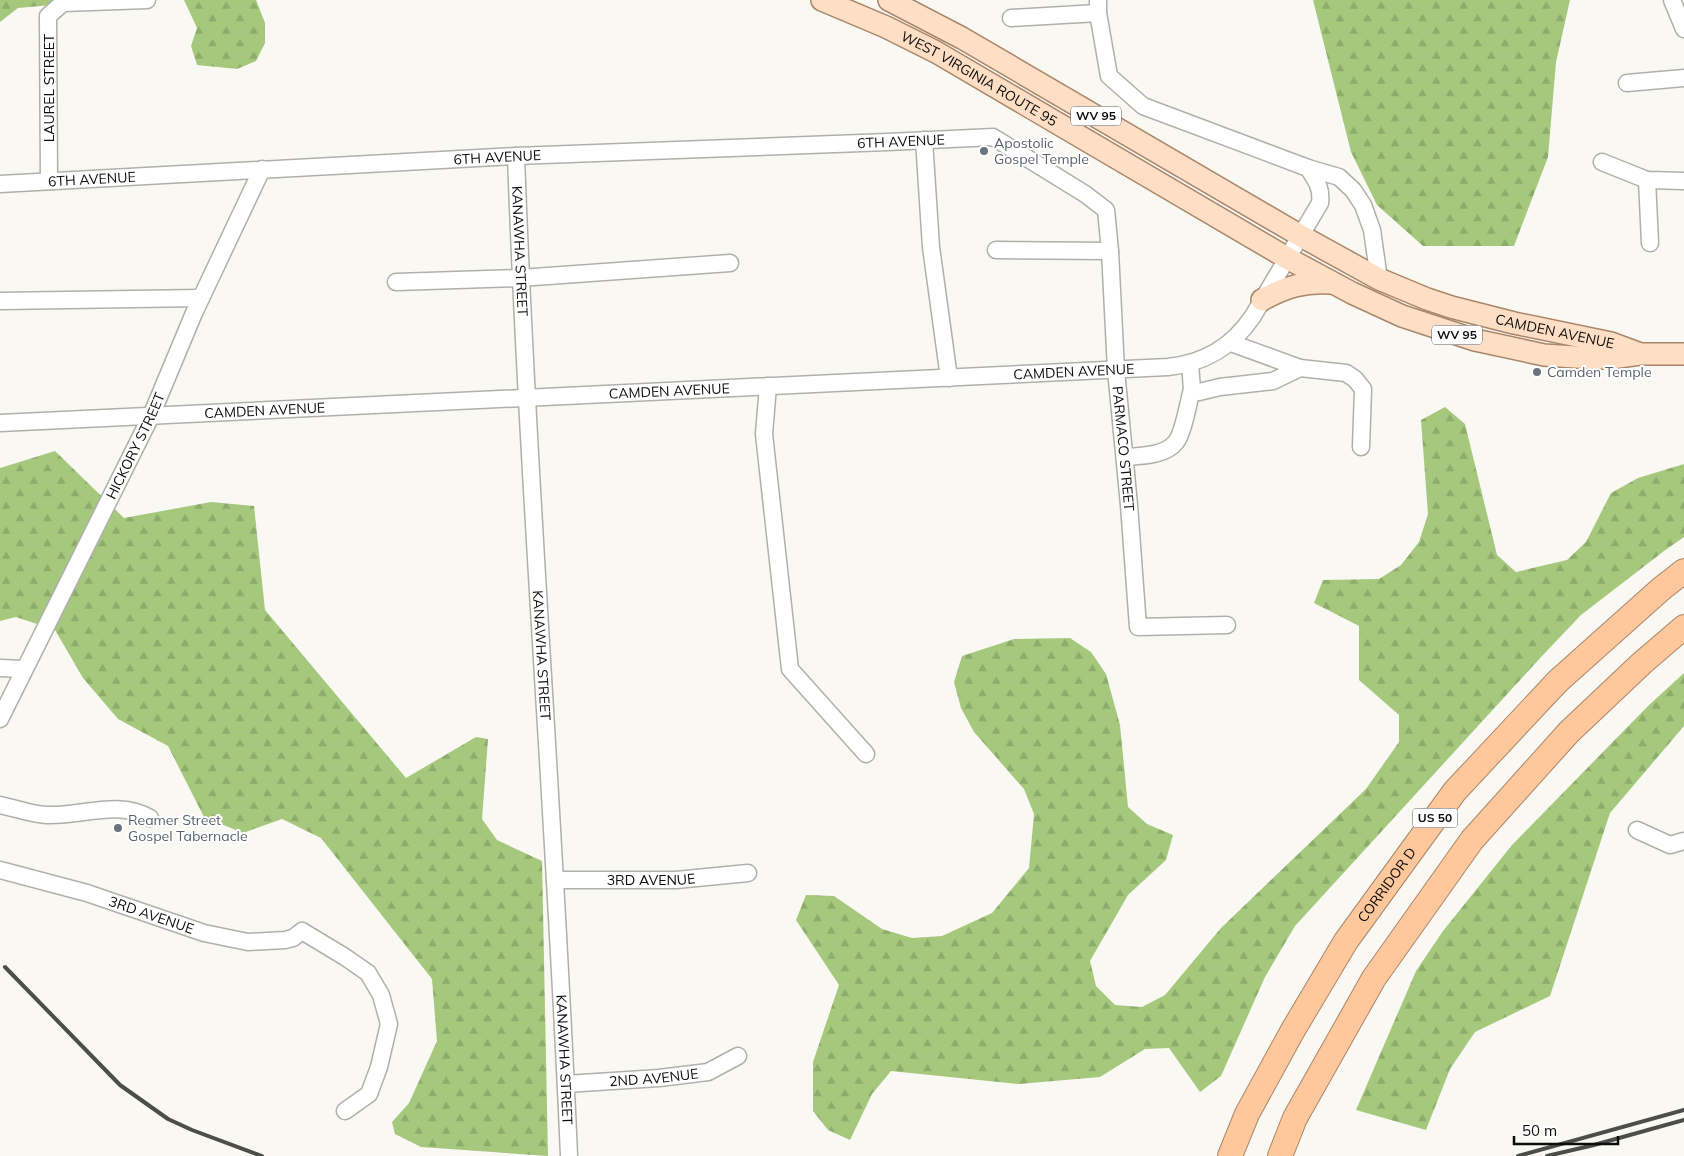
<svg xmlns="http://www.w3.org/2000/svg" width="1684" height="1156" viewBox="0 0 1684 1156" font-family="Mulish,sans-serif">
<defs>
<pattern id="forest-firs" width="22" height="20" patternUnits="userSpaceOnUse" patternTransform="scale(1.25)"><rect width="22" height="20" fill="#a5c87d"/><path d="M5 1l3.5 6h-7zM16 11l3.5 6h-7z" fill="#8dab6b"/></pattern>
</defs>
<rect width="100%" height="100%" fill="#f9f8f3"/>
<path fill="url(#forest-firs)" d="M0 0H109L18 8 0 22Z
M184 0H256L265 23V43L256 61 237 69 197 65 191 46 197 28Z
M1313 0H1570L1556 62 1548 157 1514 246H1423L1377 205 1351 152Z
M1445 407 1465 424 1497 555 1516 572 1567 560 1586 542 1611 493 1638 478 1684 464V537L1664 551 1581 615 1542 656 1295 926 1265 977 1221 1076 1200 1092 1169 1048 1145 1049 1100 1077 1019 1084 891 1071 872 1094 850 1140 828 1130 813 1111V1062L839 985 796 920 806 895 834 896 882 929 912 938 942 936 992 913 1029 868 1034 814 1024 789 974 732 961 708 954 682 962 656 1014 639 1070 638 1091 652 1106 674 1120 725 1128 807 1147 824 1173 835 1166 860 1128 895 1090 961 1096 986 1115 1005 1142 1007 1165 995 1221 928 1366 789 1399 742V715L1359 680V626L1314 603 1323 580 1379 579 1401 565 1419 542 1428 514 1421 420Z
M55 451 124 518 211 502 254 506 265 610 406 778 476 737 488 739 482 819 497 840 542 861 548 1156 421 1147 395 1134 392 1122 409 1103 437 1041 432 979 321 838 282 819 243 833 204 817 168 746 118 719 83 678 55 630 16 617 0 621V468Z
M1684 673V726L1610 813 1550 996 1475 1032 1450 1069 1426 1130 1356 1110 1416 971 1443 931 1512 845 1648 706Z"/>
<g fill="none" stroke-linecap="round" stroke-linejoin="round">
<g stroke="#b0b0ab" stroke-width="19">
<g id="minor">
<path d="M1672 0 1684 29"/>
<path d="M1011 18 1098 13"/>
<path d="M1627 83 1684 78"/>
<path d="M924 140 931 247 949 378"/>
<path id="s1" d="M516 156C528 489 555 822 569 1156"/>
<path d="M1602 162 1647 180 1684 181"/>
<path d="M1308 168 1339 177 1353 190 1363 205 1372 230 1379 279"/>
<path d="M1647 180 1650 243"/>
<path d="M49 181 48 16 63 3 147 0"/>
<path id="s2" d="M0 184 516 156 888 142 993 137 1085 194 1106 210 1110 251 1116 370 1129 505 1138 627 1227 625"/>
<path d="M996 250 1110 251"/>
<path d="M396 282 520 278 730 263"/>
<path d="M0 301 201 298"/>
<path d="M1231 343 1300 368 1346 373 1355 379 1363 389 1361 447"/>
<path d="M1190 364 1192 389 1199 392 1220 387 1273 381 1300 368"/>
<path d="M768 386 764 434 790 669 866 754"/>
<path id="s3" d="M0 423 1168 367C1205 363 1232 347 1253 316L1320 203C1322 188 1316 180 1308 168L1143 106 1109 76 1098 13V0"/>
<path d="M1125 457C1141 456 1165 456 1176 442 1183 434 1189 400 1192 389"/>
<path d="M0 668 24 669"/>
<path id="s4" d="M0 719 151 416 194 313 262 169"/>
<path d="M0 805C15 808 31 814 46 815 81 817 117 799 150 818"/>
<path d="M1637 830 1670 845 1684 841"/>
<path id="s5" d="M0 870 87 893 204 933 248 942 285 940 293 938 302 931 345 957 368 973 381 995 389 1024 379 1067 369 1094 345 1111"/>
<path id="s6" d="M555 880H676L748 873"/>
<path id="s7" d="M566 1084 659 1078 708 1072 738 1056"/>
</g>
</g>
<g stroke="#a98669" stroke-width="24">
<g id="major">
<path id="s8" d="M822 0 886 27 936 52 1287 258 1352 293 1402 316 1475 340 1544 355 1591 358H1611L1640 354H1684"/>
<path id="s9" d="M889 0 962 38 1301 236 1379 279 1427 299 1451 307 1514 323 1611 343 1638 353"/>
<path d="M1262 300C1285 287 1305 281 1331 283"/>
</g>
</g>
<g stroke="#a98669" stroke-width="26">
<g id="highway">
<path id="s10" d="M1230 1156 1247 1114 1293 1030 1346 941 1455 791 1558 681 1661 589 1684 571"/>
<path d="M1280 1156 1295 1118 1374 978 1472 840 1569 732 1642 663 1684 627"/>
</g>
</g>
<use href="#minor" stroke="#fff" stroke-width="16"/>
<use href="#major" stroke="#fedec4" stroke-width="21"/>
<use href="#highway" stroke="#fec89c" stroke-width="24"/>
<path stroke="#4d4d4b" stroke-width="4" d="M5 967 120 1085 168 1119 192 1130 262 1156
M1518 1156 1684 1110
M1547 1156 1594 1145 1684 1120"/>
</g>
<g fill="#6b7280" stroke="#fff" stroke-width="2">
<circle cx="984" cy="151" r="5"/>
<circle cx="1537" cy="372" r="5"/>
<circle cx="118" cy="828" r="5"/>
</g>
<g text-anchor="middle" stroke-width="4" stroke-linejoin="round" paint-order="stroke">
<g fill="#fff" stroke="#555554" stroke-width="1">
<rect x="1071" y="106.5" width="50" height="19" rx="4"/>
<rect x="1432" y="325.5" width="50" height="19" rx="4"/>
<rect x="1412.5" y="808.5" width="45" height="19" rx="4"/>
</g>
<g font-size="12" font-weight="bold" fill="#0c0c0b">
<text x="1096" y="120">WV 95</text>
<text x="1457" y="339">WV 95</text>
<text x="1435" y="822">US 50</text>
</g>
<g font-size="14" fill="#0c0c0b" stroke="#fff">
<text dy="5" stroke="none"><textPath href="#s8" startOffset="176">WEST VIRGINIA ROUTE 95</textPath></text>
<text transform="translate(49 88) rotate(-90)" y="5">LAUREL STREET</text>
<text dy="5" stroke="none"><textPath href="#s2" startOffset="902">6TH AVENUE</textPath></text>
<text dy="5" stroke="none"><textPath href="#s2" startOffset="498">6TH AVENUE</textPath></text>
<text dy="5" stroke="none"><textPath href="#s2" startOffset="92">6TH AVENUE</textPath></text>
<text dy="5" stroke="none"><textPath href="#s1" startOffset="95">KANAWHA STREET</textPath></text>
<text dy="5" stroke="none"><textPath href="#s9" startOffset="748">CAMDEN AVENUE</textPath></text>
<text dy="5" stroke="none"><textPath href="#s3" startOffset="1075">CAMDEN AVENUE</textPath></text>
<text dy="5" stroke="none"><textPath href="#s3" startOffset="670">CAMDEN AVENUE</textPath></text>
<text dy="5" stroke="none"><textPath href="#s3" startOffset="265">CAMDEN AVENUE</textPath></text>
<text dy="5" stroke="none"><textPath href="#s4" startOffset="305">HICKORY STREET</textPath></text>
<text dy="5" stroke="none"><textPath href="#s2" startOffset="1368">PARMACO STREET</textPath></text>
<text dy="5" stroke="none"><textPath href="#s1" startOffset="500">KANAWHA STREET</textPath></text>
<text dy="5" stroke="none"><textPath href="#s6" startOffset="96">3RD AVENUE</textPath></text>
<text dy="5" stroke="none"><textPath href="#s10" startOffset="314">CORRIDOR D</textPath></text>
<text dy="5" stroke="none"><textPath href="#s5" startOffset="158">3RD AVENUE</textPath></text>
<text dy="5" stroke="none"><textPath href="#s1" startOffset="905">KANAWHA STREET</textPath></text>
<text dy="5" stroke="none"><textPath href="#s7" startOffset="88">2ND AVENUE</textPath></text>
</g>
<g font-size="14" fill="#5b616d" stroke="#fff" text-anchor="start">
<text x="994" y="148">Apostolic<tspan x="994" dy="16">Gospel Temple</tspan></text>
<text x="1547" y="377">Camden Temple</text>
<text x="128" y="825">Reamer Street<tspan x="128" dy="16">Gospel Tabernacle</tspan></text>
</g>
</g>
<path d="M1514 1136v8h104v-8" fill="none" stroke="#0c0c0b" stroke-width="2.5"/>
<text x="1522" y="1136" font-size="15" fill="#0c0c0b" stroke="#ffffff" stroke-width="4" paint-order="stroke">50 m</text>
</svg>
